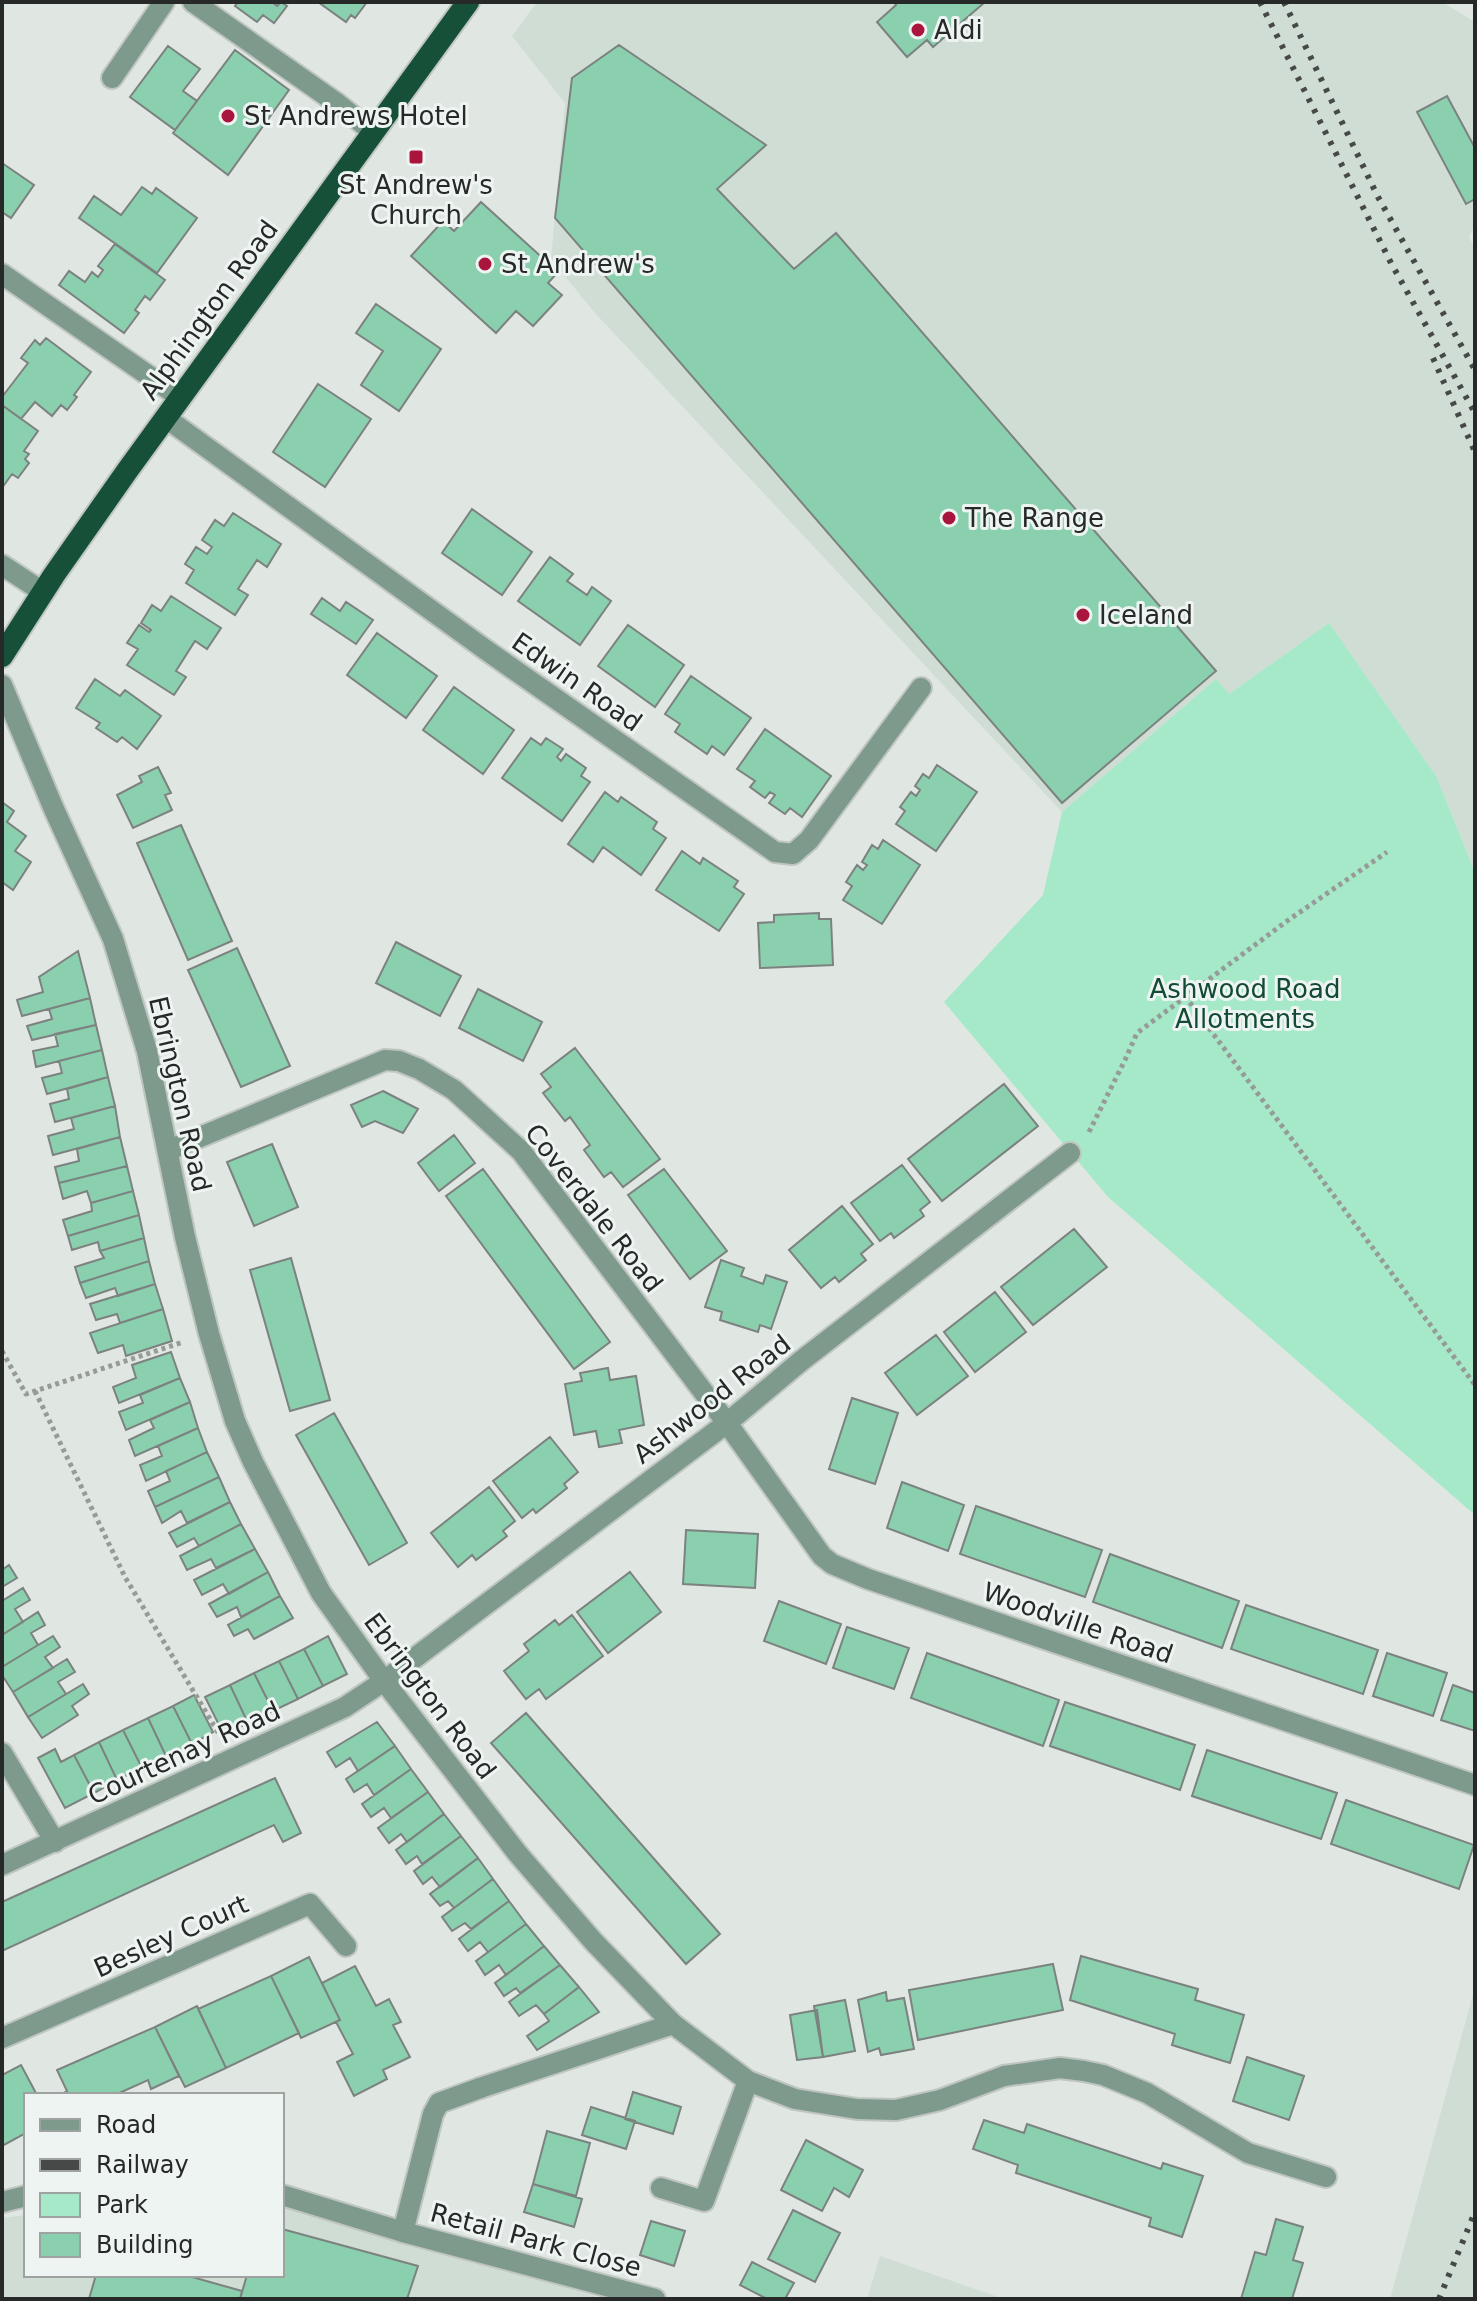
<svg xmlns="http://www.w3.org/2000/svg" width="1477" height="2301" viewBox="0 0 1477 2301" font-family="'DejaVu Sans',sans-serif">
<rect width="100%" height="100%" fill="#e0e7e3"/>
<path fill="#cfddd5" d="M537 2H1442L1475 22V226L1469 237 1475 249V873L1436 776 1329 623 1229 694 1215 680 1062 812 595 313 551 259 565 103 512 36Z
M1475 1987V2299H1390Z
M282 2206 574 2290 604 2299H2V2218L26 2215V2275H282Z
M880 2256 1004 2299H867Z"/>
<path fill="#a6e9c9" d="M1329 623 1436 776 1475 873V1515L1108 1197 944 1002 1043 895 1062 812 1216 679 1229 694Z"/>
<path fill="#8ad0af" stroke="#7c827f" stroke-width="2" d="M238 2H272L277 6 281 2 287 6 274 23 263 15 257 22 235 6Z
M318 2H367L355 18 351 15 346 22Z
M894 2H985L933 47 927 40 907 57 877 22 896 5Z
M619 45 766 145 717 189 794 269 836 233 1216 671 1062 803 555 218 572 78Z
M168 46 200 69 183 91 197 101 175 130 130 97Z
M235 50 289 90 228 175 173 133Z
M1447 96 1475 148V199L1466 204 1417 112Z
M2 163 34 185 11 218 2 212Z
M142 187 152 194 156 188 197 218 157 273 79 218 94 196 121 215Z
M481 202 558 272 548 283 562 295 533 326 516 311 496 333 411 256 443 221 454 231Z
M115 244 165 280 150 300 145 296 135 310 139 313 124 333 59 285 69 271 85 282 92 272 98 277 103 270 98 266Z
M376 304 441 349 399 411 361 385 383 351 356 333Z
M46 338 91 372 74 395 77 397 67 410 61 405 52 416 35 402 21 419 2 405V397L28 363 21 358 35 340 40 345Z
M318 384 371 419 325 487 273 452Z
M2 405 38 431 24 451 29 454 25 459 29 463 18 478 12 474 2 488Z
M472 509 532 552 502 595 442 553Z
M233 513 281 544 267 567 257 560 238 589 248 595 235 615 186 583 194 570 185 564 196 547 207 554 212 547 202 540 215 520 224 526Z
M550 557 573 574 567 581 587 595 592 587 611 601 580 645 518 601Z
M171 596 221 628 207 649 195 641 176 671 186 677 174 695 127 665 138 649 127 643 139 625 149 632 151 630 141 623 152 605 161 611Z
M322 598 340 611 346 602 373 620 356 644 311 614Z
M628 625 684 665 655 707 598 666Z
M377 633 437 676 406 718 347 675Z
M691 676 751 718 724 755 712 746 707 754 675 732 680 724 665 714Z
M95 679 120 696 125 690 161 716 137 749 122 737 117 742 96 728 100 723 76 708Z
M454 687 514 730 483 774 423 730Z
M765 729 831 776 802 817 790 808 785 814 769 803 775 795 770 792 765 798 750 787 755 781 737 769Z
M531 738 541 745 546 738 563 749 557 757 561 761 566 754 586 768 581 776 590 782 562 821 502 778Z
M937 765 977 792 936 851 896 824 905 811 900 807 911 792 916 796 920 790 915 786 923 774 929 778Z
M158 767 171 793 165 795 172 810 133 828 117 795 142 782 139 776Z
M605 792 618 802 621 797 657 822 653 829 666 838 641 875 603 847 593 862 568 844Z
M2 802 14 811 7 822 26 836 15 851 31 862 13 890 2 882Z
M181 825 232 941 188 960 137 843Z
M883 840 920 865 882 924 843 900 852 886 846 882 857 865 863 870 867 865 862 862 872 845 878 849Z
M682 851 700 864 703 858 738 881 734 887 744 894 719 931 656 890Z
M819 913V919H831L833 965 760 968 758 923 774 922V915Z
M396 942 461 976 440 1016 376 983Z
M237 948 290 1066 241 1087 188 970Z
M78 951 90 998 22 1016 17 1000 43 992 39 977Z
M478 989 542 1022 523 1061 459 1028Z
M90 998 96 1025 32 1040 27 1026 52 1019 49 1009Z
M96 1025 102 1050 36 1067 33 1051 58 1046 55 1034Z
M575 1048 660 1159 623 1187 611 1172 604 1177 584 1150 590 1145 570 1117 565 1121 543 1093 551 1087 541 1074Z
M102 1050 108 1077 47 1094 42 1078 62 1073 59 1061Z
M108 1077 115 1106 55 1122 50 1104 69 1099 67 1089Z
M1004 1084 1038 1126 942 1201 908 1159Z
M383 1091 418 1109 403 1133 375 1121 362 1127 351 1105Z
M115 1106 120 1137 53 1155 48 1136 74 1129 71 1118Z
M454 1135 475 1163 439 1191 418 1163Z
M120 1137 127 1166 59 1183 55 1167 79 1161 77 1149Z
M272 1144 298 1207 254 1226 227 1162Z
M902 1165 930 1202 920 1210 924 1216 894 1238 891 1233 880 1241 851 1203Z
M127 1166 133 1191 91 1203 87 1191 63 1199 59 1183Z
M483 1169 610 1342 574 1369 446 1196Z
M664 1169 727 1251 690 1279 628 1195Z
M133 1191 139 1215 68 1236 63 1220 92 1211 91 1203Z
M842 1206 873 1244 861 1254 866 1260 839 1282 835 1277 821 1288 789 1250Z
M139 1215 144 1238 100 1251 98 1242 72 1250 68 1236Z
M1074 1229 1107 1267 1033 1325 1001 1287Z
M144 1238 149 1261 80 1283 75 1267 104 1258 100 1251Z
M291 1258 330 1400 290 1411 250 1270Z
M721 1260 744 1268 741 1276 763 1284 766 1275 787 1282 771 1329 760 1325 758 1332 720 1320 722 1312 705 1307Z
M149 1261 155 1284 118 1296 115 1288 86 1298 80 1283Z
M155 1284 163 1309 120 1323 117 1314 96 1320 90 1304Z
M995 1292 1026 1332 975 1372 944 1332Z
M163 1309 172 1341 126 1356 123 1345 98 1353 90 1333Z
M936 1335 968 1376 917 1415 885 1373Z
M171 1352 180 1378 119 1403 113 1387 136 1378 132 1365Z
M608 1368 610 1380 636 1376 644 1425 619 1430 622 1443 599 1447 596 1431 574 1435 565 1384 582 1381 580 1373Z
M180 1378 190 1402 126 1430 119 1412 143 1403 140 1395Z
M852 1398 898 1413 875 1484 829 1469Z
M190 1402 198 1428 135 1456 129 1440 154 1428 150 1420Z
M334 1413 407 1543 369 1565 296 1435Z
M198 1428 207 1452 146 1481 140 1465 162 1456 158 1446Z
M550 1437 578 1472 564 1484 567 1488 536 1513 533 1509 522 1518 493 1481Z
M207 1452 219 1477 155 1507 148 1491 170 1481 166 1471Z
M219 1477 230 1502 187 1523 181 1511 162 1523 155 1507Z
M902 1482 964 1505 948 1551 887 1528Z
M489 1487 515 1521 503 1531 507 1536 476 1560 472 1555 458 1567 431 1533Z
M230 1502 241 1524 199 1546 194 1538 177 1547 169 1533Z
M976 1506 1102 1550 1085 1597 960 1554Z
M241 1524 255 1549 216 1568 211 1559 187 1570 180 1556Z
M686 1530 758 1534 755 1588 683 1584Z
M255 1549 268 1572 229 1594 223 1584 202 1595 194 1580Z
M1110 1554 1239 1601 1222 1648 1093 1602Z
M9 1565 17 1578 2 1587V1570Z
M268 1572 280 1596 241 1617 237 1607 217 1617 209 1604Z
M630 1572 661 1612 608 1653 577 1612Z
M23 1588 30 1600 15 1609 23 1622 2 1635V1601Z
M280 1596 293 1618 254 1639 248 1629 234 1636 228 1625Z
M779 1601 841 1624 826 1664 764 1641Z
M1246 1605 1378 1650 1363 1694 1231 1649Z
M38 1612 45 1625 31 1633 38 1645 2 1667V1635Z
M572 1615 603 1656 546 1699 539 1689 526 1699 504 1671 529 1651 524 1644 555 1620 559 1625Z
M847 1627 909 1648 894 1689 833 1668Z
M53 1636 60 1647 45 1657 53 1668 13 1692 2 1675V1667Z
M328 1636 347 1674 323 1686 304 1649Z
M304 1649 323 1686 298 1699 279 1661Z
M927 1653 1059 1700 1043 1746 911 1698Z
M1387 1653 1447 1673 1433 1716 1373 1696Z
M67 1659 75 1672 58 1682 66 1694 28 1717 13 1692Z
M279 1661 298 1699 273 1711 254 1673Z
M254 1673 273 1711 248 1723 230 1685Z
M83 1684 89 1694 72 1706 78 1715 42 1738 28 1717Z
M230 1685 248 1723 224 1735 205 1697Z
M1453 1685 1475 1693V1731L1441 1720Z
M194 1695 213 1732 192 1744 173 1706Z
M1065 1702 1195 1745 1180 1790 1050 1746Z
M173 1706 192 1744 166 1756 148 1718Z
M526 1713 720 1934 686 1964 491 1743Z
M148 1718 166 1756 142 1768 123 1730Z
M377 1722 395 1746 358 1771 350 1758 336 1767 327 1752Z
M123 1730 142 1768 117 1780 99 1742Z
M99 1742 117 1780 94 1793 74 1755Z
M395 1746 411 1769 374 1795 367 1784 354 1792 346 1779Z
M55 1749 61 1762 74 1755 94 1793 65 1808 38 1758Z
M1207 1750 1337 1793 1321 1839 1192 1796Z
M411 1769 428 1792 391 1818 384 1808 371 1817 362 1804Z
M275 1778 301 1833 283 1842 274 1825 2 1951V1902Z
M428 1792 444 1814 407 1842 401 1834 389 1843 378 1828Z
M1346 1800 1474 1845 1459 1889 1331 1844Z
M444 1814 461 1836 422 1864 417 1856 406 1864 396 1850Z
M461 1836 478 1858 440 1887 432 1877 423 1884 414 1871Z
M478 1858 493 1879 454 1908 448 1901 440 1906 430 1894Z
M493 1879 509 1901 471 1929 465 1923 452 1931 442 1917Z
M509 1901 526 1924 488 1952 480 1942 468 1951 459 1939Z
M526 1924 544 1946 506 1975 499 1965 485 1975 476 1961Z
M544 1946 560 1965 520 1993 516 1988 504 1996 495 1983Z
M1081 1956 1198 1989 1195 2000 1244 2015 1230 2063 1172 2045 1175 2034 1070 2000Z
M309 1957 340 2020 301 2038 271 1976Z
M1053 1964 1063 2010 918 2040 909 1990Z
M560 1965 579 1987 544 2014 536 2005 519 2016 509 2002Z
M355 1966 376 2006 389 1999 401 2022 393 2025 410 2057 383 2070 387 2079 354 2096 337 2062 353 2054 336 2022 340 2020 322 1983Z
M271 1976 299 2033 226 2068 198 2009Z
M579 1987 599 2012 537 2050 527 2036 549 2021 544 2014Z
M886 1992 887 2001 904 1998 914 2049 881 2055 879 2048 868 2052 858 2000Z
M845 2000 855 2051 823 2057 814 2006Z
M197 2006 226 2068 185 2087 155 2027Z
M817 2010 823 2057 797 2060 790 2015Z
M155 2027 179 2076 151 2089 148 2080 115 2095H60L67 2091 57 2070Z
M1247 2057 1304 2076 1289 2120 1233 2101Z
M21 2065 37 2095H26V2133L2 2146V2075Z
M633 2092 681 2107 673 2134 625 2119Z
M591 2107 635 2121 626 2149 582 2135Z
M984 2120 1024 2133 1027 2124 1161 2169 1163 2163 1203 2176 1182 2237 1149 2226 1151 2218 1016 2173 1018 2165 973 2149Z
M547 2131 590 2143 576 2196 533 2184Z
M806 2140 863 2170 849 2197 834 2188 822 2211 781 2190Z
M533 2184 582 2199 574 2227 524 2212Z
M793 2210 840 2233 815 2282 768 2259Z
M1276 2219 1303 2227 1293 2260 1303 2263 1292 2299H1241L1255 2252 1266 2255Z
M651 2221 685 2231 674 2266 640 2255Z
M282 2229 418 2266 407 2299H240L247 2275H282Z
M752 2262 794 2283 785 2299H767L740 2285Z
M96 2275H185L242 2291 240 2299H89Z"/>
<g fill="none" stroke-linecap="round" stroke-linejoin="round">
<g stroke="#bfc5c1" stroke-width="24">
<path id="service" d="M193 2 338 104 373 132
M112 78 164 2
M403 2232 433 2114 439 2103 480 2088"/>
</g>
<g stroke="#bfc5c1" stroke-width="24">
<path id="minor" d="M2 274 181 398
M166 418 486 650 775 852 793 854 809 840 921 688
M2 565 43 592
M2 685 53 807 113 939 147 1051 185 1237 209 1334 235 1421 253 1462 321 1593 384 1681 518 1854 593 1941 673 2024 748 2081 795 2099 857 2109 896 2110 940 2100 1004 2076 1060 2068 1084 2071 1103 2075 1147 2093 1248 2153 1326 2177
M169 1150 385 1060 399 1061 419 1069 454 1090 521 1151 727 1423 822 1556 832 1564 868 1579 1475 1785
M2 1753 55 1842
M2 1865 345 1707 384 1681 727 1423 801 1361 1070 1153
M2 2038 310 1904 346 1946
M480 2088 673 2024
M661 2188 704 2201 748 2081
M282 2195 403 2232 655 2299
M2 2202 26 2196"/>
</g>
<g stroke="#bfc5c1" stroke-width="26">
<path id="trunk" d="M2 656 54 575 127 471 468 2"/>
</g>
<path stroke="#969b98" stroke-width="5" stroke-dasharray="4 4" stroke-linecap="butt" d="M1185 996 1475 1385
M1089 1132 1125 1060 1137 1033 1287 921 1387 852
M2 1351 26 1394 183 1342
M35 1391 125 1577 219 1734"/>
<use href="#service" stroke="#7e9a8c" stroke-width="20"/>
<use href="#minor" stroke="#7e9a8c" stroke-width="20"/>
<use href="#trunk" stroke="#165039" stroke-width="22"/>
<path stroke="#464948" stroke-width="6" stroke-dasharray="4 8" stroke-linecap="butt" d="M1260 2 1391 263 1475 413
M1284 2 1378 197 1475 370
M1433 358 1475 452
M1439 2299 1475 2212"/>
</g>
<g fill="#aa153e" stroke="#edf4f1" stroke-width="3">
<circle cx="918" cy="30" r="8"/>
<circle cx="228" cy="116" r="8"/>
<rect x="408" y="149" width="16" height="16" rx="4"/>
<circle cx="485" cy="264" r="8"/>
<circle cx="949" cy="518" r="8"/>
<circle cx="1083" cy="615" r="8"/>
</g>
<g text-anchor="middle" stroke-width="6" stroke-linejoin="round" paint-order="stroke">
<g font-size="26" fill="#272928" stroke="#edf4f1" text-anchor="start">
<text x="934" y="39">Aldi</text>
<text x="244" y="125">St Andrews Hotel</text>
<text x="416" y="194" text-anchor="middle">St Andrew's<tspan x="416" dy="30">Church</tspan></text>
<text x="501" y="273">St Andrew's</text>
<text x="965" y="527">The Range</text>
<text x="1099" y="624">Iceland</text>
</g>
<g font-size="26" fill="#272928" stroke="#edf4f1">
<text transform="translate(209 310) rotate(-54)" y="9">Alphington Road</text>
<text transform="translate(577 682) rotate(35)" y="9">Edwin Road</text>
<text transform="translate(180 1094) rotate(77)" y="9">Ebrington Road</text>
<text transform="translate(594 1208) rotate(52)" y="9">Coverdale Road</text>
<text transform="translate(712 1399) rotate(-38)" y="9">Ashwood Road</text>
<text transform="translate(1078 1623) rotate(19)" y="9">Woodville Road</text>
<text transform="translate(430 1696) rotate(53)" y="9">Ebrington Road</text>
<text transform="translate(184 1753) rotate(-25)" y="9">Courtenay Road</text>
<text transform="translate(171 1936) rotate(-24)" y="9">Besley Court</text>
<text transform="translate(536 2240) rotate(15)" y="9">Retail Park Close</text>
</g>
<g font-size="26" fill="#124a35" stroke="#edf4f1">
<text x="1245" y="998">Ashwood Road<tspan x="1245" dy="30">Allotments</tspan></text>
</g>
</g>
<rect width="1477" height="2301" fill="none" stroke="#272928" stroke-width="8"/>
<rect x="24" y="2093" width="260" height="184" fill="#edf4f1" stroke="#9ea3a1" stroke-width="2"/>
<rect x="40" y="2119" width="40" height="12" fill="#7e9a8c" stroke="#9ea3a1" stroke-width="2"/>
<text x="96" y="2133" font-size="24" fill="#272928">Road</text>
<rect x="40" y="2159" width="40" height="12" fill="#464948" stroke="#9ea3a1" stroke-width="2"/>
<text x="96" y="2173" font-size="24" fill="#272928">Railway</text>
<rect x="40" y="2193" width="40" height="24" fill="#a6e9c9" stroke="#9ea3a1" stroke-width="2"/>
<text x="96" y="2213" font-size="24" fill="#272928">Park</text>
<rect x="40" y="2233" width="40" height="24" fill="#8ad0af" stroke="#9ea3a1" stroke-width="2"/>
<text x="96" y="2253" font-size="24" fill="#272928">Building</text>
</svg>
